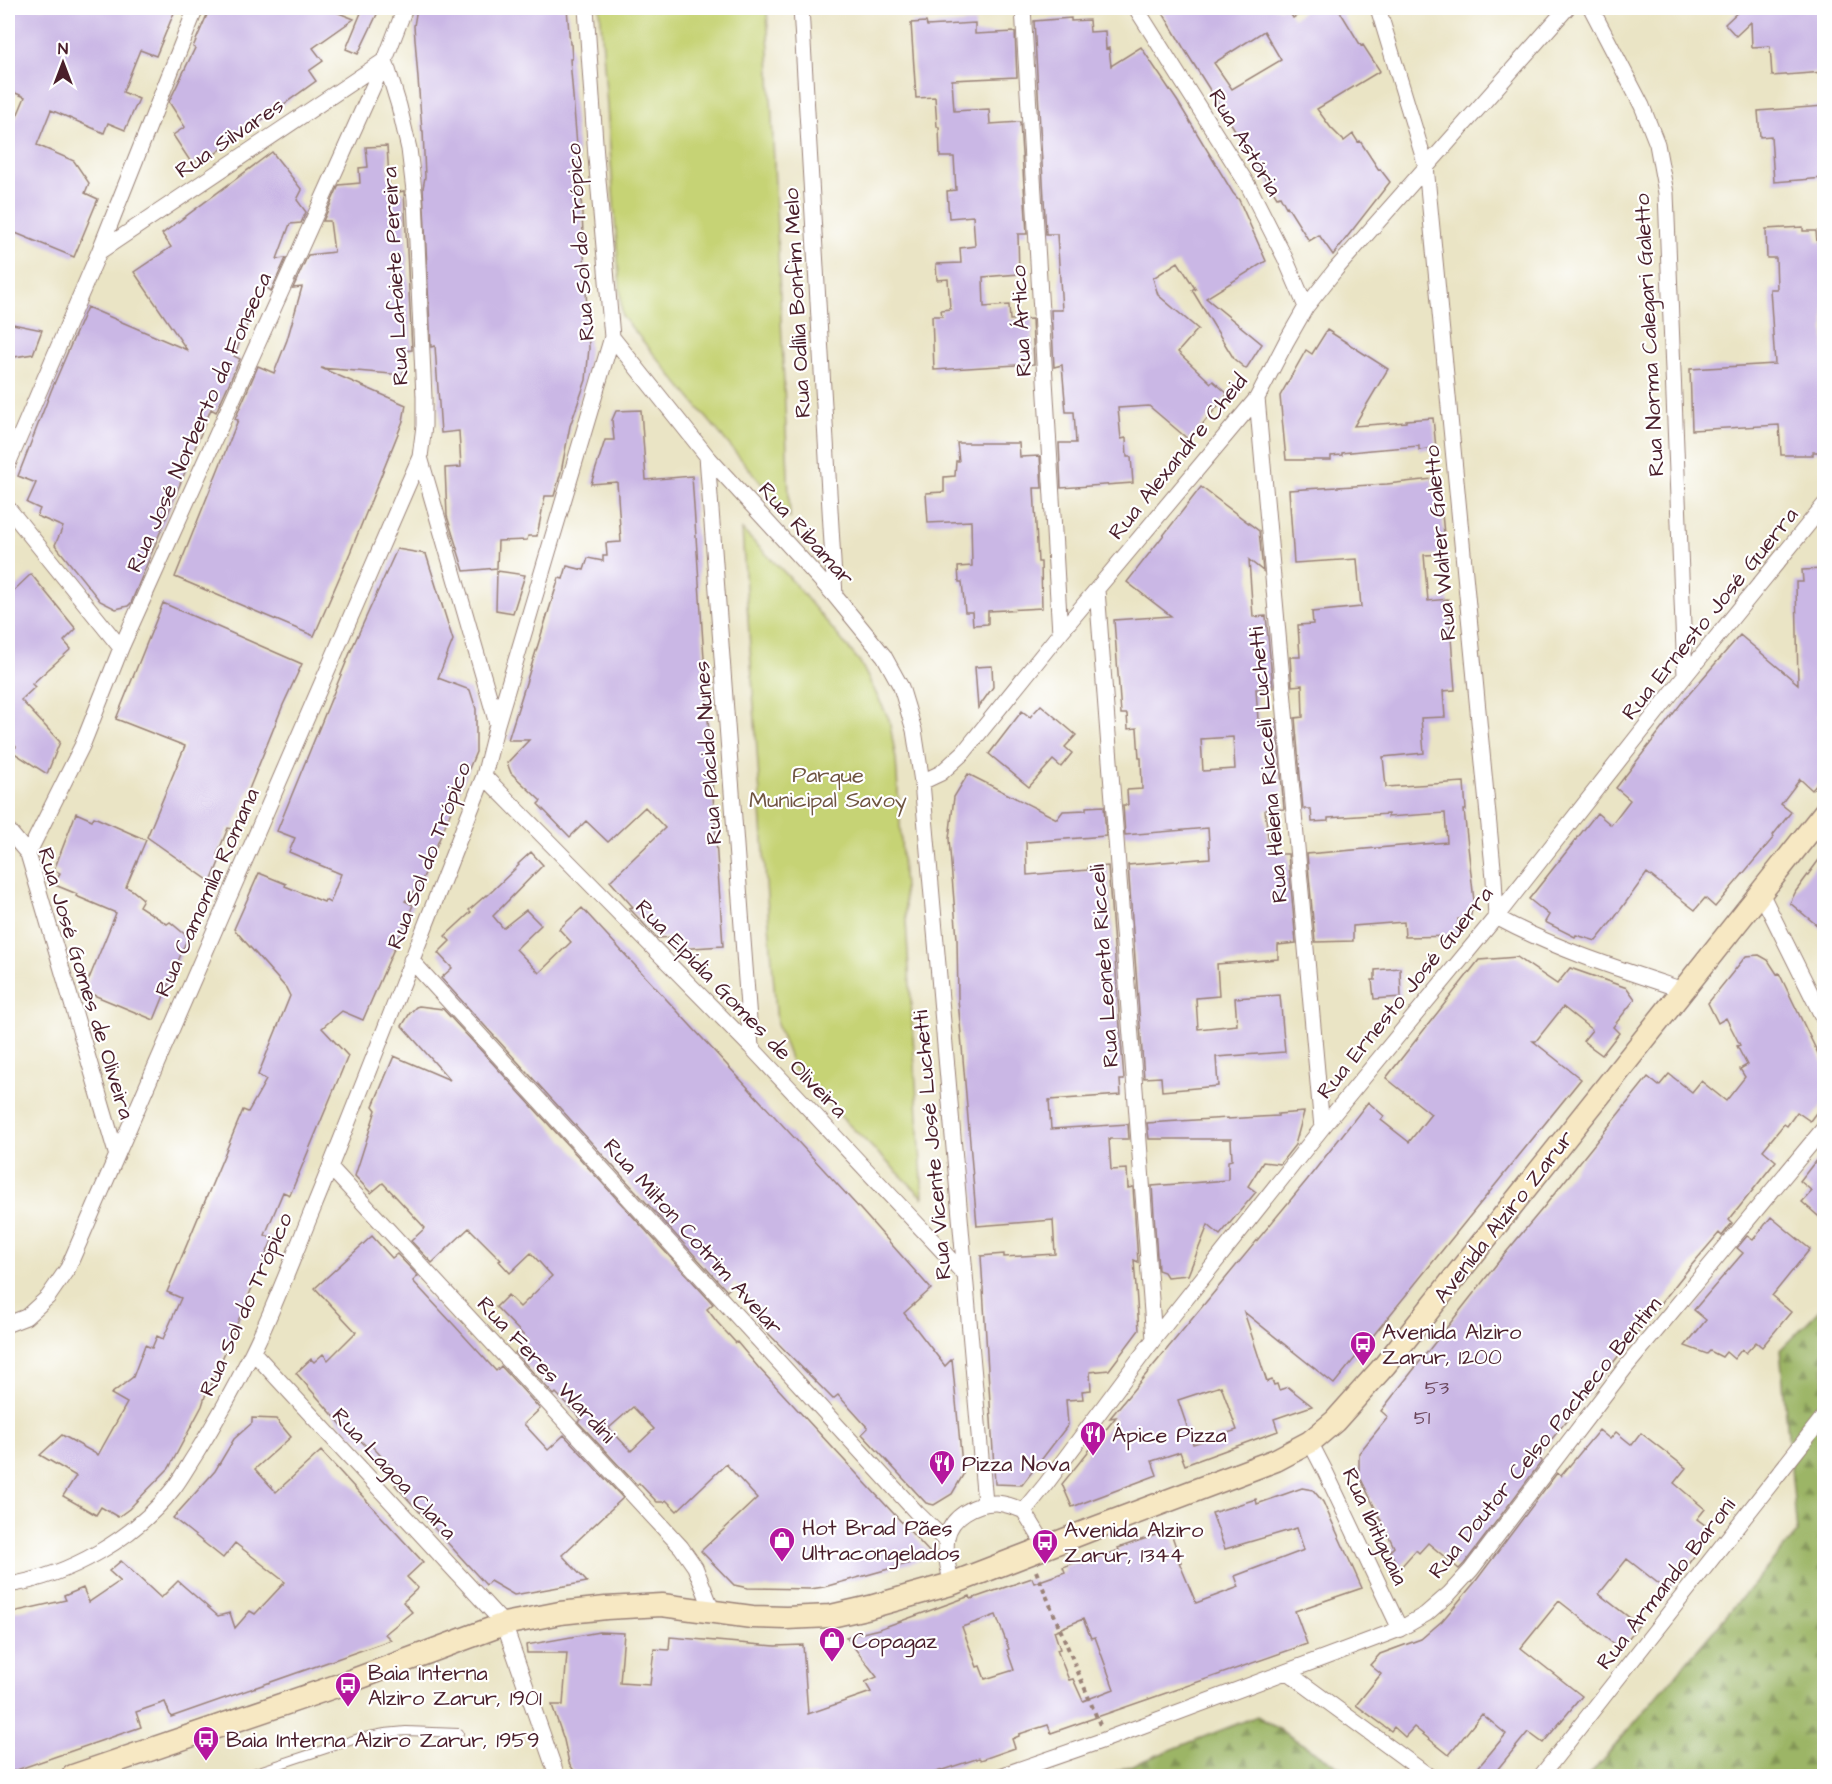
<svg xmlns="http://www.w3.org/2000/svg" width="1832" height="1784" viewBox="0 0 1832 1784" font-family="'Architects Daughter',sans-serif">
<defs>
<pattern id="forest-firs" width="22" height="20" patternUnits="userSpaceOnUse" patternTransform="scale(1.5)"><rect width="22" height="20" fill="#9cb566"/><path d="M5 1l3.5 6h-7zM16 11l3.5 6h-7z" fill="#819354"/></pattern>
</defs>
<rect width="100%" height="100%" fill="#fff"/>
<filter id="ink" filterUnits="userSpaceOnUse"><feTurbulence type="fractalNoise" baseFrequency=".0167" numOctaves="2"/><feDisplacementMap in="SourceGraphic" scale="12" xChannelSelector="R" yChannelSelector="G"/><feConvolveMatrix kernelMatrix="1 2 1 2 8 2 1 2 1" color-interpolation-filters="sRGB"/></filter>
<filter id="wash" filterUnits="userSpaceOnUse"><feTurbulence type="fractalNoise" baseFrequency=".008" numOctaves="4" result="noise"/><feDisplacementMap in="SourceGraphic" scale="24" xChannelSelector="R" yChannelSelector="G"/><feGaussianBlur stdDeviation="1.35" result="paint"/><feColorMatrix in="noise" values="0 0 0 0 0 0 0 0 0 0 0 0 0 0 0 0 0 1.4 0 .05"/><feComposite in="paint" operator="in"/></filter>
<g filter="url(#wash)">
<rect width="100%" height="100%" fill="#eae4c5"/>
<path fill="#c6d374" stroke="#887950" stroke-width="1.5" d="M600 8H767L790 518 622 316Z
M742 530 788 576 860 662 889 719 896 759 923 1197 795 1072 777 1024 767 898Z"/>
<path fill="url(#forest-firs)" stroke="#736a48" stroke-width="1.5" d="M1824 1305V1776H1589L1797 1533 1780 1350Z
M1257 1716 1354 1776H1104Z"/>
<g id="blocks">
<path fill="#cab7e5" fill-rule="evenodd" d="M11 8H176L156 56 140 50 123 92 139 99 125 130 108 123 104 133 51 110 37 145 74 161 89 183 85 193 98 199 74 257 8 230V126L12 128 25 97 8 90V17Z
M210 8H326L354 19 313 48 323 61 309 71 316 81 205 161 202 157 192 164 173 135 185 127 169 102 195 48 193 47Z
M363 8H380L358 54 346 49Z
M417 8H567L570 44H571L572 59H570L581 195 587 309 589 348 586 380 570 426 561 472 554 496H545L537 536H528L527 540 498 541 497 568 464 571 447 516 445 468 461 467 459 431 441 433 435 346 431 347 423 188 425 177 423 131H422L414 26Z
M1160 8H1287L1293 18 1310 8H1338L1361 46 1363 45 1380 71 1317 109 1331 128 1344 141 1353 134 1358 142 1360 141 1379 170 1380 169 1390 182 1333 255 1319 235 1309 241 1287 206 1286 207 1280 196 1277 197 1183 47ZM1264 31 1281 60 1232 89 1214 63Z
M1742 8H1824V72L1772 76 1770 46 1752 47 1751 22 1736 36 1725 24Z
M1071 18V21L1089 20 1090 32 1105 31 1106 49 1109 48 1111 66 1141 47 1178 102 1233 193 1239 200 1266 261 1206 298 1262 344 1246 369 1234 359 1192 290 1194 288 1196 290 1178 262 1153 278 1158 295 1198 329 1178 352 1211 383 1213 381 1228 394 1189 440 1149 406 1118 408 1121 439 1126 438 1127 457H1131L1133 483 1061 488 1059 443H1076L1074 412H1066L1062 365 1054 367 1051 310H1062L1057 234H1046L1034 21Z
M926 22 927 26 975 23V34L1015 32 1017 77 952 80 954 111 989 109 990 124 1020 122 1027 234H1018L1019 274 983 277 984 307 1009 305 1010 320 1032 319 1034 364 934 370 932 316H942L941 310 950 309 948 279 937 280 936 264 961 263 960 248 975 246 973 216 949 218 947 191 956 190 954 157H940L939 127H937L935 97 916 98 911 23Z
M1824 106V178L1774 182 1771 136 1760 137 1758 111Z
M387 146 390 194 404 191 412 350 405 351 403 375 321 368 406 405 403 421 350 553 314 636 175 577 238 420 235 419 258 366 274 373 287 340 302 287 293 288 308 255 334 252 330 221H323L339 185 360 183 359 168 368 167 366 147Z
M272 152 302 190 297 200 306 212 301 223 290 224 277 259 286 258 271 291 264 285 261 292 234 356 240 359 216 412 211 409 131 603 128 606 116 609 100 601 55 545 63 527 37 516 40 509 27 503 36 483 18 476 51 391 87 307 187 350 134 272 171 247 162 234Z
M1803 227V231H1816L1817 242H1824V452H1813V455H1781L1779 425 1692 430 1690 369 1775 364 1770 289H1777L1776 258H1767L1766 229Z
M8 323 42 330 33 354 8 358Z
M1327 330 1388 369 1354 426 1406 422V420L1433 418 1436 448 1419 450V446L1370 450 1342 453V455L1331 456V460H1286L1280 396 1306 350 1312 354Z
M641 410 646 480 692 476 723 946 678 949 677 937 657 938 629 908 633 907 610 881 665 828 645 807 608 842 586 821 570 837 538 804 541 801 511 773 507 763 529 740H508L559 578 563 579 567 566 584 570 588 558 603 561V556H607L606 543 621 542 617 482 591 484 605 440H614L612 420 616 411Z
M957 443H1019L1020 457 1040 456 1042 488H1034L1038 562H1041L1042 608 988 611V624L973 625 972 612H965L962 582H959L958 567 972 566 971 521 928 523 926 493 944 492V477L955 476 956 461H959Z
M1432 479 1433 494H1440L1446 554 1424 555 1428 601 1448 599 1455 690 1443 691 1445 717 1421 718 1424 753 1383 757 1386 787 1464 782 1466 810H1464L1474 901 1470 919H1458L1459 936 1405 937 1404 922 1353 926V941L1315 942 1307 854 1447 842 1445 813 1388 817V814L1328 818V821L1312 822 1311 809H1303L1295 718 1303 717 1302 685 1292 686 1290 657H1300L1298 625 1313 624 1312 612 1361 607 1357 559 1294 563 1289 490 1387 484Z
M1201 487 1259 531 1263 571 1249 560 1253 617 1266 616 1273 688 1256 689 1258 720 1276 719 1284 809 1265 810 1270 854H1288L1296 943 1278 945V959L1217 964 1219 996 1196 998 1198 1029 1237 1025 1235 998 1280 995 1285 1052 1216 1057 1218 1086 1162 1091 1161 1077 1144 1078 1128 865 1210 858 1208 828 1125 835 1123 805H1128L1127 790 1142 789 1141 758H1139L1137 728 1128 729 1127 714H1121L1114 620 1171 616 1127 582ZM1233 737 1235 769 1203 771 1201 739Z
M397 549 426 554 453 640 438 678 470 690 476 709V752L420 885 405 901 413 905 363 1020 342 1011 322 1028 348 1056 290 1195 283 1192 265 1235 273 1238 212 1383 209 1391 207 1390 202 1406 169 1468 129 1509 118 1517 101 1507 96 1515 63 1496 76 1476 40 1455 62 1435 98 1455 127 1403 111 1394 133 1377 145 1345 152 1348 157 1336 163 1339 181 1298 167 1292 243 1110 248 1112 266 1080 258 1075 290 996 286 988 234 929 259 873 286 884 285 886 324 902 325 900 330 903 341 874 289 852 295 838 277 831 352 648Z
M1824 569V707L1817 717 1824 722V776L1812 790 1800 779 1781 804 1791 812 1773 835 1774 837 1715 907 1705 898 1695 910 1647 873 1613 920 1596 941 1576 935 1575 937 1545 922 1549 915 1529 899 1597 813 1611 825 1630 800 1616 788 1683 701 1740 635 1798 684 1796 582H1803L1802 570Z
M497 571 525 575 513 613 496 610Z
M31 574 76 629 64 641 71 649 32 684 35 687 21 700 60 742 47 774 11 751 16 747 8 738V596Z
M163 603 302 664 283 705 233 829 228 828 217 855 221 857 211 882 147 837 185 746 116 719Z
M992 666 993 687 978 708 975 667Z
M1041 705 1076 735 1065 747 1072 753 1061 767 1053 760 1029 787 989 754 1022 711 1030 717Z
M968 774 1057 819 1063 811 1086 810V807L1104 806 1106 836 1026 842 1027 875 1088 870V868L1108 866 1124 1080H1120L1121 1095 1049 1100 1051 1129 1128 1124 1129 1139H1109L1111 1170 1127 1169 1128 1188 1133 1187 1138 1262 1134 1260 1139 1330 1109 1370 1090 1372 1091 1390 1082 1391 1083 1399 1066 1400 1068 1425 1022 1485 995 1484 981 1256 1004 1254V1257L1055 1254 1053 1220 977 1226 958 999 957 939 949 839 954 797Z
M76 813 92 820 94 817 146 840 126 887 132 890 143 899 139 906 167 924 170 922 188 937 154 1020 84 991 116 913 76 896 77 894 55 885 60 873 54 870Z
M531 852 543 865 493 916 503 928 526 910 541 925 516 949 539 973 571 942 559 929 582 908 861 1210 931 1289 904 1313 945 1366 952 1359 963 1475 952 1494 934 1505 926 1503 862 1434 868 1428 838 1395 833 1399 758 1323 764 1317 735 1283 727 1291 441 978 452 968 438 953 450 941 445 936 471 912 469 910 486 895 487 896 519 865 518 864Z
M1824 853V931L1790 903 1796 891Z
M1759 955 1768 960 1777 974 1779 973 1824 1066V1102L1810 1121 1797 1112 1787 1126 1784 1124 1763 1150 1776 1161 1729 1220 1732 1223 1722 1236 1719 1233 1690 1267 1547 1445 1538 1457 1542 1461 1464 1564 1459 1569 1428 1543 1419 1553 1416 1550 1399 1569 1390 1551 1394 1547 1359 1475V1453L1388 1417 1381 1411 1503 1256 1543 1208 1648 1077 1659 1086 1669 1074 1692 1092 1701 1081 1726 1101 1745 1077 1740 1069 1747 1065 1737 1046 1740 1045 1726 1018 1718 1023 1708 1003 1746 956Z
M1517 957 1557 984 1570 968 1627 988 1635 999 1613 1027 1619 1033 1602 1055 1583 1041 1592 1030 1563 1007 1536 1041H1533L1581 1079 1334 1384 1244 1312 1267 1382 1272 1380 1274 1385 1277 1384 1279 1390 1288 1387 1312 1406 1274 1419 1278 1431 1185 1465 1180 1452 1152 1461 1157 1475 1072 1507 1062 1484 1116 1417 1110 1418 1307 1180 1368 1102 1384 1116 1381 1120 1409 1142 1431 1114 1386 1078 1479 960ZM1221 1386 1237 1430 1193 1444 1178 1400Z
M1400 968 1401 997 1374 999 1372 980H1375V970Z
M419 1006 443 1009 713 1304 707 1309 717 1322 736 1343 737 1342 758 1367 932 1555 921 1560 824 1587 810 1589 748 1588 734 1585 701 1551 757 1498 726 1464 677 1511 666 1500 664 1502H657L639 1483 637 1485 578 1422 581 1419 556 1393 554 1395 515 1353 528 1340 496 1307 508 1295 520 1307 552 1276 531 1253 510 1273 499 1261 501 1260 469 1228 432 1263 411 1241 425 1228 383 1183 371 1193 355 1176 376 1110 373 1106 394 1056 450 1080 402 1026 410 1013 416 1007ZM633 1407 654 1429 631 1451 609 1428Z
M1304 1112 1295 1145 1280 1164 1263 1162 1248 1186 1256 1192 1220 1235 1208 1225 1188 1275 1167 1277 1164 1272 1158 1270 1152 1186 1228 1180V1161L1232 1160 1231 1139H1149L1147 1123 1228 1118V1119L1259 1117 1278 1116V1114Z
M1824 1150V1221L1802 1202 1812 1191 1800 1181Z
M1771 1217 1810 1249 1772 1296 1791 1312 1762 1347 1756 1342 1746 1353 1742 1349 1734 1359 1726 1352 1722 1357 1710 1351 1707 1354 1685 1346 1706 1320 1694 1310 1743 1253 1737 1248 1747 1236 1753 1240Z
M372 1236 392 1258 397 1254 418 1276 413 1281 454 1325 496 1371 501 1366 540 1409 524 1424 548 1450 564 1435 623 1498 562 1555 587 1582 514 1595 490 1581 486 1585 395 1485 402 1479 370 1444 367 1447 356 1436 353 1438 296 1373 311 1359 314 1362 323 1354 328 1360 356 1332 315 1288Z
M252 1418 276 1419 291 1437 255 1469 276 1492 321 1451 423 1562 407 1577 418 1588 403 1602 412 1612 385 1634 391 1640 171 1717 165 1702 136 1712 141 1727 8 1773V1613L66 1600 64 1596 83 1588 89 1602 120 1581 109 1571 121 1561 161 1598 178 1581 218 1616 230 1613 235 1628 250 1611 255 1614 285 1582 235 1543 223 1558 173 1518 215 1471 234 1439 252 1423Z
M1599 1430 1610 1439 1616 1432 1632 1445 1641 1433 1686 1468 1674 1483 1705 1509 1697 1519 1713 1531 1668 1591 1627 1559 1599 1594 1639 1625 1620 1649 1559 1601 1521 1648 1582 1696 1543 1743 1528 1732 1492 1776H1471L1506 1734 1482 1714 1449 1755 1414 1727 1405 1737 1394 1727 1391 1731 1356 1705 1381 1674 1370 1665 1380 1654 1421 1639 1442 1621 1475 1582 1557 1473 1561 1476Z
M1302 1488 1313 1490 1323 1502 1362 1588 1295 1611 1307 1644 1051 1733 1048 1725 1019 1734V1736L1012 1739 1015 1748 981 1760 979 1758 924 1776H609L583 1774 574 1771 569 1763 564 1740 552 1705H563L567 1653H527L526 1645 599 1632 624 1633 620 1683 650 1685 654 1649 669 1650 670 1637 775 1646 803 1645 808 1714 871 1692 865 1682 877 1677 846 1637 879 1629 970 1596 971 1599 1032 1578 1034 1583 1065 1572 1063 1567 1082 1560 1083 1563 1119 1550 1118 1548 1170 1530 1181 1562H1179L1196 1603 1239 1587 1235 1576 1304 1550 1297 1528 1225 1549 1212 1513 1256 1499 1257 1504ZM996 1615 1009 1649 1007 1650 1014 1670 985 1679 980 1666 977 1667 962 1627ZM1083 1619 1091 1638 1095 1637 1114 1689 1083 1701 1073 1679 1069 1680 1057 1650 1060 1649 1054 1631Z"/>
</g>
</g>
<g filter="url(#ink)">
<use href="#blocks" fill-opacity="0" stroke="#9a8278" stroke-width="1.5"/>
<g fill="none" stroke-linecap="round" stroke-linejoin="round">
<g stroke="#9a8278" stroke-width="10">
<path id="lane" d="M244 1776 359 1738 385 1733 406 1731 459 1733"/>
</g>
<g stroke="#9a8278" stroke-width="17">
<path id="street" d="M801 8 835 596
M1023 8 1060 633
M1136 8 1249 187 1285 258 1306 307
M1378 8 1426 166 1494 878 1496 917C1555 949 1619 969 1683 990
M1591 8 1642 106 1657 144 1666 193 1685 676
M99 252 385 60
M612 337 707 456 835 596 884 656 901 687 914 730 922 782 985 1503
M1257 398 1322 1128
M707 456 751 1047
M420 457 497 724
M8 464 99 252 196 8
M8 508 121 648
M1097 590 1154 1339
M484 776 751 1047 965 1275
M922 782 941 773 964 752 1060 633 1257 398 1286 342 1306 307 1336 269 1567 8
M8 830 28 854 116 1153
M28 854 82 746 121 648 385 60 405 8
M1761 893 1824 1020
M411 960 917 1513 946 1541
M330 1167 681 1547 695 1567 713 1612
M8 1324 26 1317 48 1297 68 1268 420 457 424 426V397L415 199 409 149 399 106 385 60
M253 1352 504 1624 557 1776
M1310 1442 1325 1471 1400 1629
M1024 1511 1046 1484 1154 1339 1322 1128 1496 917 1685 676 1824 505
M951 1584C949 1569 944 1553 947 1538 950 1517 976 1502 997 1503 1006 1504 1015 1507 1024 1511L1046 1547
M8 1585C69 1576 135 1538 173 1489 182 1477 189 1464 197 1452 217 1420 235 1387 252 1353 275 1307 293 1257 313 1209 372 1065 427 920 484 776L497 724 612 337 596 157 586 8
M1287 1672 1429 1776
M1000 1776 1104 1740 1400 1629 1426 1614 1449 1594 1471 1570 1625 1368 1824 1128
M1541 1776 1824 1416"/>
</g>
<g stroke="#9a8278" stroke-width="25">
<path id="secondary" d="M73 1776 348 1682 504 1624 560 1613 606 1608 662 1605 752 1617 786 1618 831 1616 870 1607 951 1584 1090 1530 1276 1460 1310 1442 1335 1421 1385 1365 1824 813"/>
</g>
<path stroke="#9a8278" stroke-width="4" stroke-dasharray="4.5 4.5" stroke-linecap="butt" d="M1036 1571 1100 1725"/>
<use href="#lane" stroke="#fff" stroke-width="8"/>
<use href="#street" stroke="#fff" stroke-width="15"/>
<use href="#secondary" stroke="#f7e8c3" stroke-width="22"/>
</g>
</g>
<defs>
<g id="bus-pin" transform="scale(1.35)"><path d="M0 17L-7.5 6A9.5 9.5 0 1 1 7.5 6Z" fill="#b5179e" stroke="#fff"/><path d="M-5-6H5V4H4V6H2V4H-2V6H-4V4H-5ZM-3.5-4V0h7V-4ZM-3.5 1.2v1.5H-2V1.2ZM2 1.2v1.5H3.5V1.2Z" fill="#fff"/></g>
<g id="restaurant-pin" transform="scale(1.35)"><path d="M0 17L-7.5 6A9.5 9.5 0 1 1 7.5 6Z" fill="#b5179e" stroke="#fff"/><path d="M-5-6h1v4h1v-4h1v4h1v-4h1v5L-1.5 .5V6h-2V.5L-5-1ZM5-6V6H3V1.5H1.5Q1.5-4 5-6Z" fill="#fff"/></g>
<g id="shop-pin" transform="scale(1.35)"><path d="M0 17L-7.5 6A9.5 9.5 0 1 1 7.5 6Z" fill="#b5179e" stroke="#fff"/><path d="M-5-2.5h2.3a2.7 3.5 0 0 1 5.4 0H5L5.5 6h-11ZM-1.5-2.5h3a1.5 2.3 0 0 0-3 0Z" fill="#fff"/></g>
</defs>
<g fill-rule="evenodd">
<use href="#bus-pin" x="1363" y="1344"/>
<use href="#restaurant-pin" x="1093" y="1434"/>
<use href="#restaurant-pin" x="942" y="1463"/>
<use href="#shop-pin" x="782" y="1540"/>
<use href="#bus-pin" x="1045" y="1542"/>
<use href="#shop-pin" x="832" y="1640"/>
<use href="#bus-pin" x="348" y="1685"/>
<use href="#bus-pin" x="206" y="1739"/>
</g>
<g text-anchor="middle" stroke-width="4.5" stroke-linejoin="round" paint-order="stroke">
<g font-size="20" fill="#6a455a">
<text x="1437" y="1394">53</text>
<text x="1422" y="1424">51</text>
</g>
<g font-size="22" fill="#4a1f2b" stroke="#fff">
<text transform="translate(229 137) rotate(-34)" y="8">Rua Silvares</text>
<text transform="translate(1246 142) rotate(59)" y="8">Rua Astória</text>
<text transform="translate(579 242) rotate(-94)" y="8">Rua Sol do Trópico</text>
<text transform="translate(394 276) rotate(-93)" y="8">Rua Lafaiete Pereira</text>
<text transform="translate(796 303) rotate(-93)" y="8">Rua Odília Bonfim Melo</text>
<text transform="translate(1020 321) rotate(-93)" y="8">Rua Ártico</text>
<text transform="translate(1648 335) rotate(-93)" y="8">Rua Norma Calegari Galetto</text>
<text transform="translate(198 422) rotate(-66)" y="8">Rua José Norberto da Fonseca</text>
<text transform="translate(1177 456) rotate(-51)" y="8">Rua Alexandre Cheid</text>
<text transform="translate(807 533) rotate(48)" y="8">Rua Ribamar</text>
<text transform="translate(1439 543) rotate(-95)" y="8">Rua Walter Galetto</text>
<text transform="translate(1709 613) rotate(-51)" y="8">Rua Ernesto José Guerra</text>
<text transform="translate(707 753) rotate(-94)" y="8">Rua Plácido Nunes</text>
<text transform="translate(1267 765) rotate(-95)" y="8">Rua Helena Ricceli Luchetti</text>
<text transform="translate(428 855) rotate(-69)" y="8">Rua Sol do Trópico</text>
<text transform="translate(206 892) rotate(-66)" y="8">Rua Camomila Romana</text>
<text transform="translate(1103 966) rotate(-94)" y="8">Rua Leoneta Ricceli</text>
<text transform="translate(87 983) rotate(73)" y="8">Rua José Gomes de Oliveira</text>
<text transform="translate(1404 992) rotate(-51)" y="8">Rua Ernesto José Guerra</text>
<text transform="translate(742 1008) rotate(46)" y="8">Rua Elpídia Gomes de Oliveira</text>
<text transform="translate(931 1145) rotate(-95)" y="8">Rua Vicente José Luchetti</text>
<text transform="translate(1503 1216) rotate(-52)" y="8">Avenida Alziro Zarur</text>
<text transform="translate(694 1236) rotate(48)" y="8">Rua Milton Cotrim Avelar</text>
<text transform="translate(245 1304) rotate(-66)" y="8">Rua Sol do Trópico</text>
<text transform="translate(547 1369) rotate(47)" y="8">Rua Feres Wardini</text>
<text transform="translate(1544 1437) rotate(-51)" y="8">Rua Doutor Celso Pacheco Bentim</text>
<text transform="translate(395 1473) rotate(47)" y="8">Rua Lagoa Clara</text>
<text transform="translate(1376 1526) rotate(65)" y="8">Rua Ibitiguaia</text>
<text transform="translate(1665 1583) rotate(-52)" y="8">Rua Armando Baroni</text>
</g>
<g font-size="22" fill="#6f5541" stroke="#fff">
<text x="828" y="782">Parque<tspan x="828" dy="25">Municipal Savoy</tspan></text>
</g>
<g font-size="22" fill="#4a1f2b" stroke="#fff" text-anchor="start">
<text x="1382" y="1339">Avenida Alziro<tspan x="1382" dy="25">Zarur, 1200</tspan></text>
<text x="1112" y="1442">Ápice Pizza</text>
<text x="962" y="1471">Pizza Nova</text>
<text x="802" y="1535">Hot Brad Pães<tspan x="802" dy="25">Ultracongelados</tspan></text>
<text x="1064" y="1537">Avenida Alziro<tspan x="1064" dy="25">Zarur, 1344</tspan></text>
<text x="852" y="1648">Copagaz</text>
<text x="368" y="1680">Baia Interna<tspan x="368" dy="25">Alziro Zarur, 1901</tspan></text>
<text x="226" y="1747">Baia Interna Alziro Zarur, 1959</text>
</g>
</g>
<rect width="1832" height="1784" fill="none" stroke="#fff" stroke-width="30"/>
<g transform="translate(63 63)" stroke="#ffffff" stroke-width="4.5" paint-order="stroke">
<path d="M0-4.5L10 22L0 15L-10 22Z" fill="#4a1f2b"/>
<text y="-9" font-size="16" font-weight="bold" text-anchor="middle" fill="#4a1f2b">N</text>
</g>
</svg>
